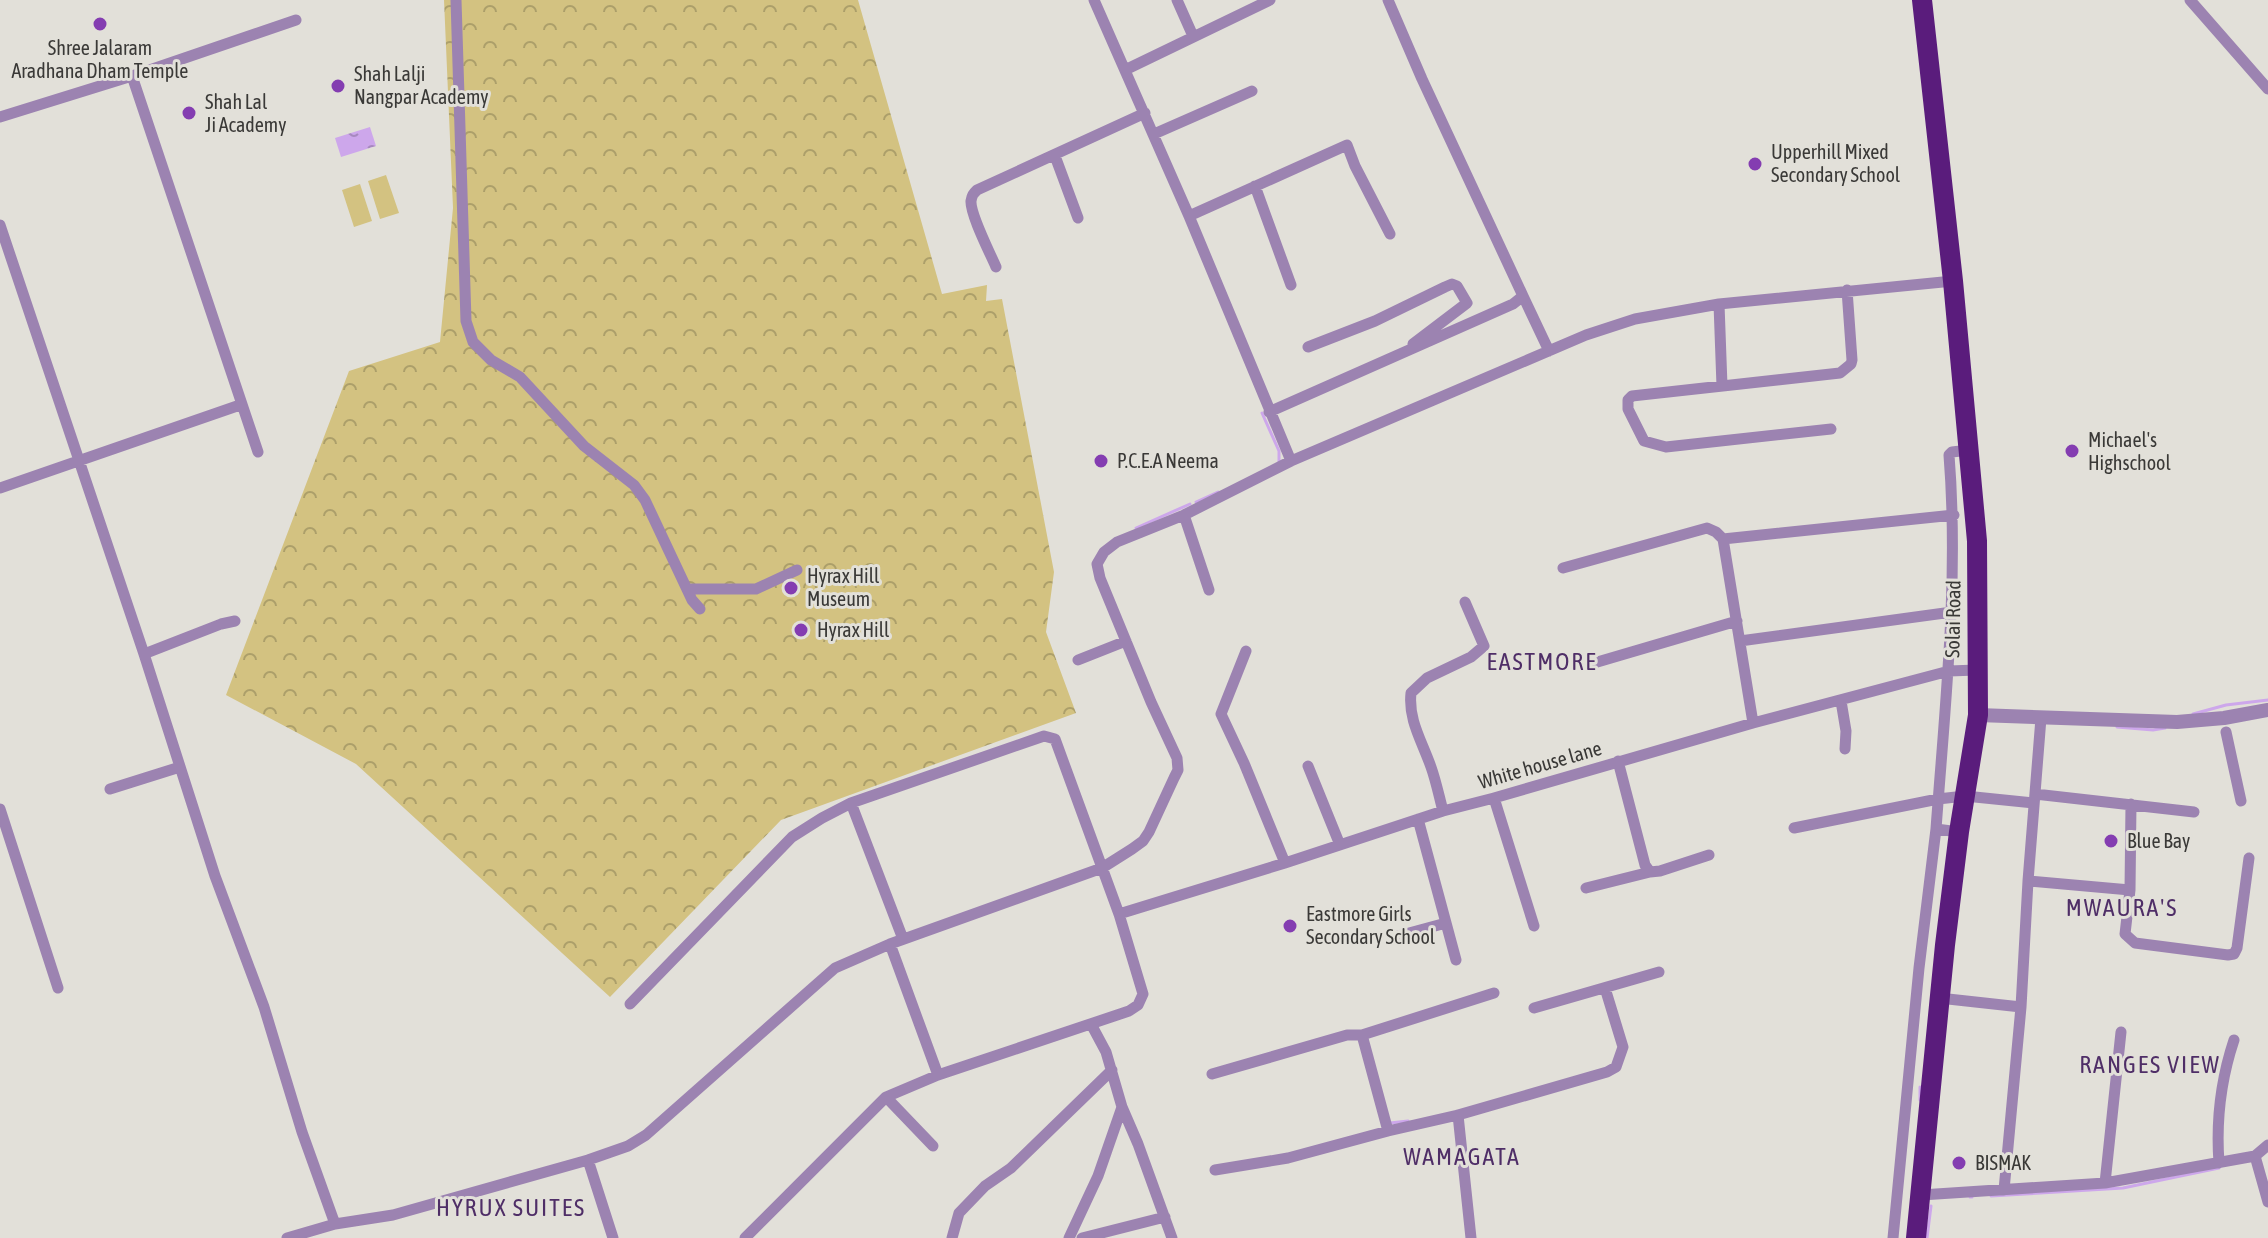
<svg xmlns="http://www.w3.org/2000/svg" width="2268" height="1238" viewBox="0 0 2268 1238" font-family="'Asap Condensed',sans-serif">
<defs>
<pattern id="park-crowns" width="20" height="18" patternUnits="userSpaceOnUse" patternTransform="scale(2)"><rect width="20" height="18" fill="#d3c281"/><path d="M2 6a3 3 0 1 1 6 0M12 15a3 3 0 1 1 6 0" fill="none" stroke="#ac9f6a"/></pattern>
<pattern id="water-ripples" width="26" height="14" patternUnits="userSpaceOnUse" patternTransform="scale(2)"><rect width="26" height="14" fill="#cda7eb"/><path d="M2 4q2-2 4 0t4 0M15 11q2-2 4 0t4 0" fill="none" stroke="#a789bf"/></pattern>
</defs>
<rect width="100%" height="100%" fill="#e2e0d9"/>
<path fill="url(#park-crowns)" d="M444 0H858L942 294 987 285 986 301 1002 299 1054 572 1046 632 1076 713 781 820 610 997 356 764 226 695 349 371 440 342 453 208Z"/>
<path fill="#d3c281" d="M386 175 399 213 380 219 368 181Z
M360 184 372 221 354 227 342 190Z"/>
<path fill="url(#water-ripples)" d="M370 127 376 146 341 157 335 138Z"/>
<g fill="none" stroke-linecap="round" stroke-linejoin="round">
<path stroke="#cda7eb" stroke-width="3" d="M1262 413 1279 451V462
M1196 502 1218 492
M1136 528 1190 504
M2193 714 2226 705 2268 700
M2117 727 2153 730 2165 728
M1920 1087V1100
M1390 1123 1408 1121
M1991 1196 2123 1188 2219 1168
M1970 1197H1972
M1927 1238 1931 1206"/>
<path stroke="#9c83b1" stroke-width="11" d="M456 0 466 321 473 342 491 360 520 377 584 446 634 485 645 500 692 600 700 609
M1094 0 1189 216 1291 461
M1177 0 1193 36
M2190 0 2268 89
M1125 70 1270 0
M132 76 296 20
M0 117 132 76 258 452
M1154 134 1252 91
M1055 156 1078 218
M1255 186 1291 285
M1189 216 1347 145 1355 166 1390 234
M0 225 144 654 215 876 264 1007 302 1132 335 1224
M996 267C990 253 970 214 971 201 972 195 973 194 977 190L1145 113
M1523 296 1549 351
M1719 304 1722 386
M1308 347 1375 321 1445 287 1452 284 1457 286 1467 303 1413 344
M1269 412 1513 304 1523 296 1422 79 1388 0
M1831 429 1666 447 1644 441 1628 409V400L1632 396 1840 373 1851 364 1852 360 1847 290
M0 488 240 405
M1184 515 1209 590
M1723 539 1954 515
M1563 568 1707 528 1716 532 1723 539 1753 723
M687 589H756L797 570
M1740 641 1952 612
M1246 651 1221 714 1244 763 1285 863
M144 654 221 624 235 621
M1078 660 1126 641
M1594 663 1737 621
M1841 701 1846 731 1845 749
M2041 718 2028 881 2130 890 2125 934 2135 943 2228 955 2234 954 2237 948 2249 858
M2226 732 2241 801
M1618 761 1645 865 1650 872 1660 871 1709 855
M1308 766 1340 845
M110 789 180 767
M2035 794 2194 812
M1494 798 1534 926
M851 803 903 939
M0 809 58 988
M1443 811C1439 796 1436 781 1431 767 1422 741 1408 720 1411 693L1427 678 1471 657 1484 646 1465 602
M1418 819 1456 960
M1794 828 1938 799 1965 796 2034 803
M1959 832 1936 829C1945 705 1959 581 1949 455L1952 452 1969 450
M1586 888 1650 872
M2130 890 2131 804
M1119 914 1285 863 1443 811 1494 798 1753 723 1949 671 1977 670
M1398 936 1446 923
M890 944 938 1075
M1939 998 2021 1007
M630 1004 792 837 822 818 851 803 1044 736 1055 739 1119 914 1143 994 1138 1005 1129 1011 938 1075 886 1097 745 1238
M1534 1008 1659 972
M1091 1024 1106 1052 1122 1107 1138 1144 1172 1238
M1362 1035 1494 993
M1212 1074 1347 1035H1362L1388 1131
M886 1097 933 1146
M1458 1115 1471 1238
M2255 1156 2268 1202
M588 1160 613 1238
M2219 1163C2216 1122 2221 1079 2234 1040
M1215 1170 1288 1158 1388 1131 1458 1115 1607 1072 1616 1067 1623 1047 1605 988
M2105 1183 2121 1032
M2004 1190 2021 1007 2028 881
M1921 1195 2105 1183 2255 1156 2268 1145
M287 1238 335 1224 393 1215 588 1160 628 1146 646 1135 835 968 890 944 1102 868 1132 849 1143 841 1149 832 1174 778 1178 770 1177 758 1151 702 1100 578 1097 564 1104 552 1117 542 1184 515 1291 461 1586 335 1635 319 1719 304 1953 281
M952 1238 959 1213 985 1186 1011 1168 1112 1070
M1069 1238 1098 1176 1122 1107
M1082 1238 1165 1217
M1893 1238 1919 968 1936 829"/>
<path stroke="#9c83b1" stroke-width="14" d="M1978 715 2177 722 2224 718 2268 710"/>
<path stroke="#5a1c7c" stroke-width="20" d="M1916 1238 1945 945 1959 832 1978 715 1977 541 1953 281 1922 0"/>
</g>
<g fill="#843db1" stroke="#e2e0d9" stroke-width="3">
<circle cx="100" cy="24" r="8"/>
<circle cx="338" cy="86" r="8"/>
<circle cx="189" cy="113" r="8"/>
<circle cx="1755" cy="164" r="8"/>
<circle cx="2072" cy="451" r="8"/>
<circle cx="1101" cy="461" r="8"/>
<circle cx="791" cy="588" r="8"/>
<circle cx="801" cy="630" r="8"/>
<circle cx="2111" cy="841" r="8"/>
<circle cx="1290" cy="926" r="8"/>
<circle cx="1959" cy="1163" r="8"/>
</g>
<g text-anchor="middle" stroke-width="6" stroke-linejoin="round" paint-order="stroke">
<g font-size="20" fill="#3a3937" stroke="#e2e0d9" text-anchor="start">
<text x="100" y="55" text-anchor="middle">Shree Jalaram<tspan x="100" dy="23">Aradhana Dham Temple</tspan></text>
<text x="354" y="81">Shah Lalji<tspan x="354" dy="23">Nangpar Academy</tspan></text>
<text x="205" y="109">Shah Lal<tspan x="205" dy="23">Ji Academy</tspan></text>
<text x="1771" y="159">Upperhill Mixed<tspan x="1771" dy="23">Secondary School</tspan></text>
<text x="2088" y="447">Michael's<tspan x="2088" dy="23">Highschool</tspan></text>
<text x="1117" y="468">P.C.E.A Neema</text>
<text x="807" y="583">Hyrax Hill<tspan x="807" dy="23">Museum</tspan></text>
<text x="817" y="637">Hyrax Hill</text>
<text x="2127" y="848">Blue Bay</text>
<text x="1306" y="921">Eastmore Girls<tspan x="1306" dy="23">Secondary School</tspan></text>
<text x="1975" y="1170">BISMAK</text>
</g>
<g font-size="20" fill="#3a3937" stroke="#e2e0d9">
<text transform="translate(1953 619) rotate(-89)" y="7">Solai Road</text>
<text transform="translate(1540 765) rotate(-16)" y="7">White house lane</text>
</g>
<g font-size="24" letter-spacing="2" fill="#4f2e67" stroke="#e2e0d9">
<text x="1542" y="670">EASTMORE</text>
<text x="2122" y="916">MWAURA'S</text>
<text x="2150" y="1073">RANGES VIEW</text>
<text x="1462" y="1165">WAMAGATA</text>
<text x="511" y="1216">HYRUX SUITES</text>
</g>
</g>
</svg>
